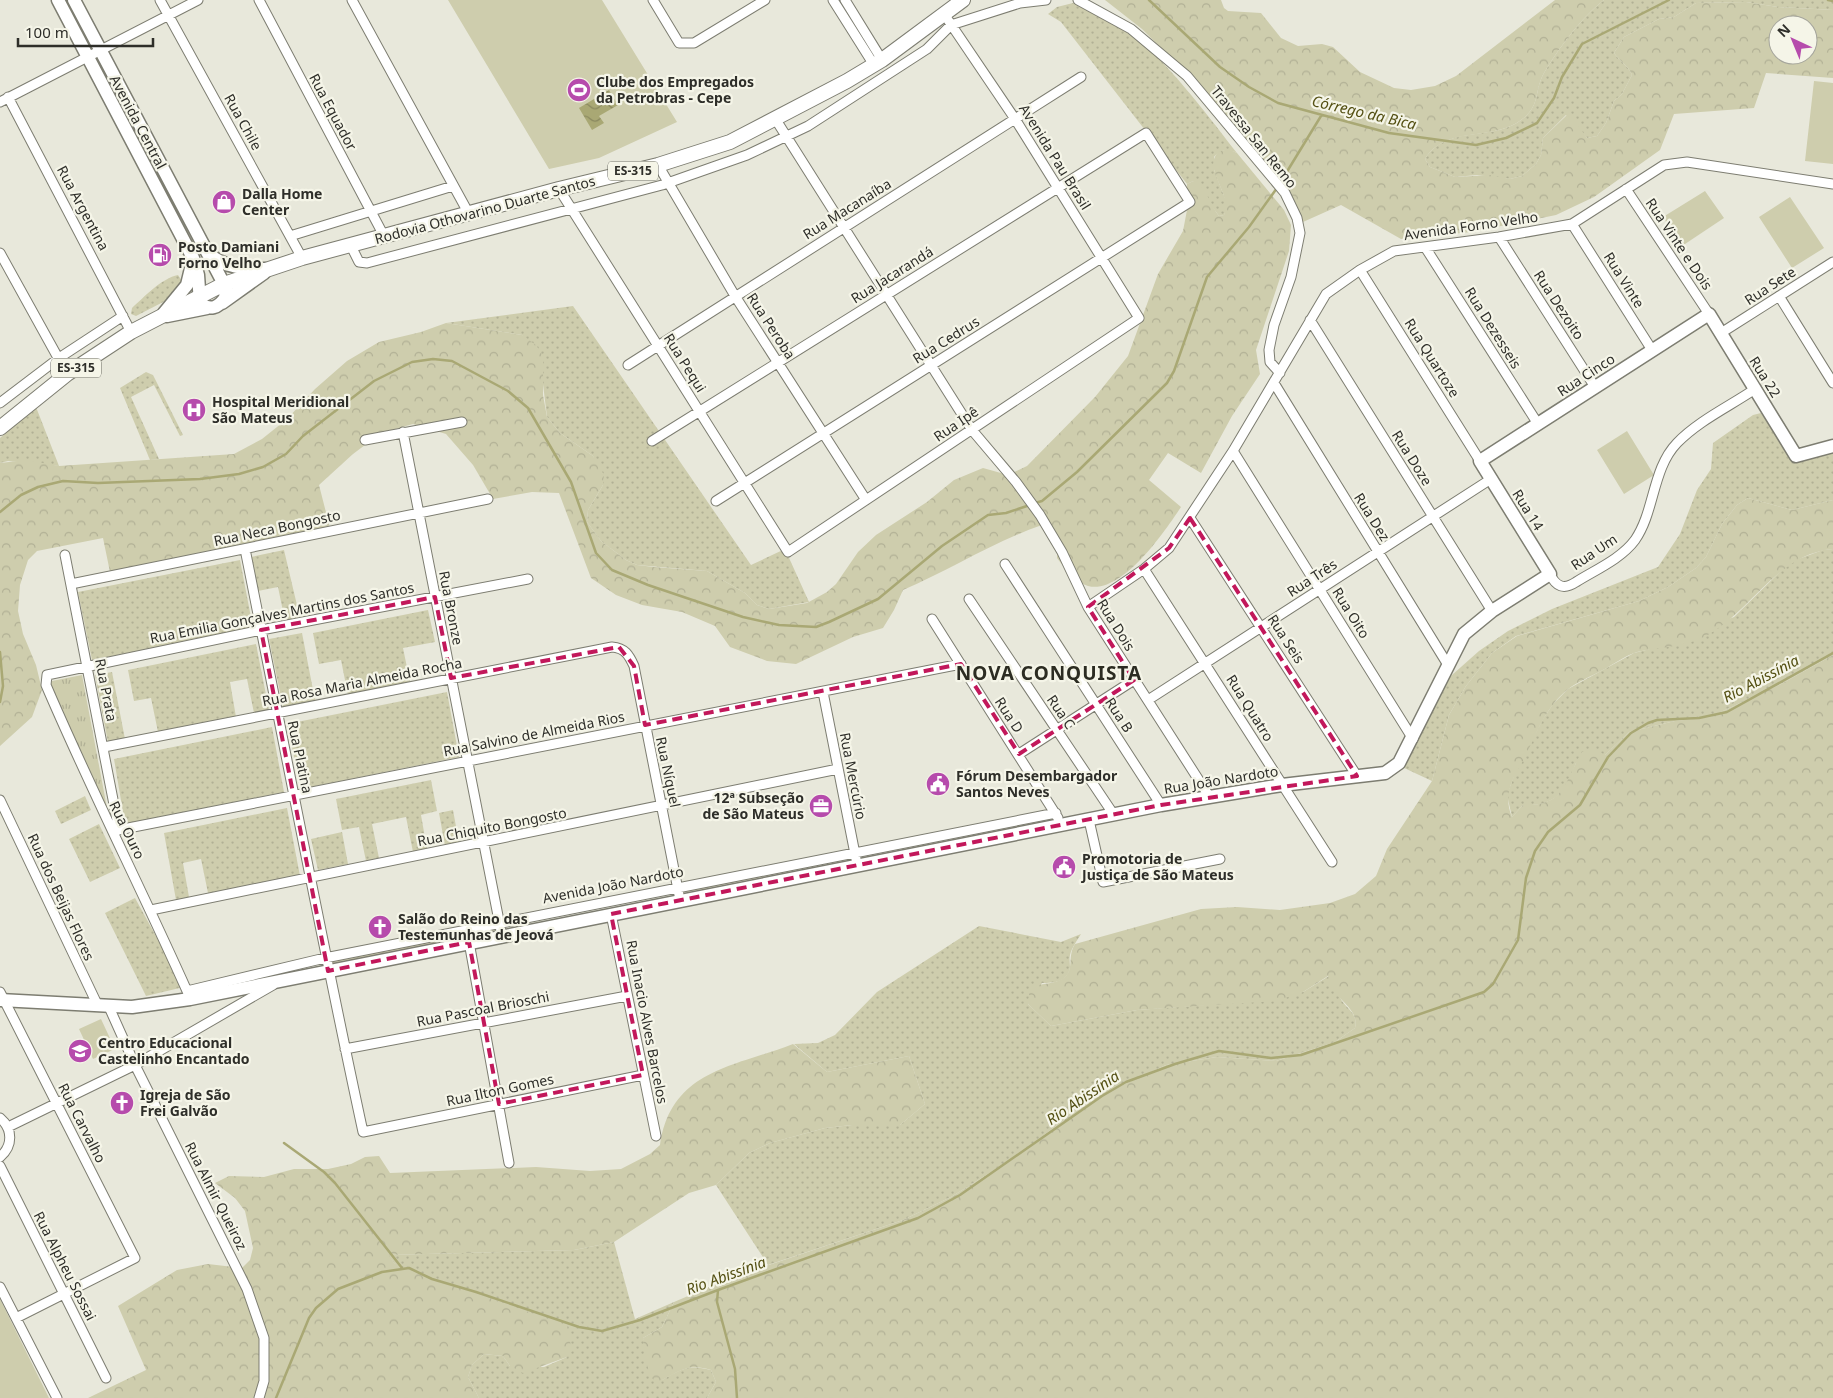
<svg xmlns="http://www.w3.org/2000/svg" width="1833" height="1398" viewBox="0 0 1833 1398" font-family="'Noto Sans',sans-serif">
<defs>
<pattern id="grass-dots" width="8" height="8" patternUnits="userSpaceOnUse" patternTransform="scale(1.25)"><rect width="8" height="8" fill="#cecdad"/><path d="M2 2h.1M6 6h.1" fill="none" stroke="#b1b095" stroke-width="1.8" stroke-linecap="round"/></pattern>
<pattern id="forest-crowns" width="20" height="18" patternUnits="userSpaceOnUse" patternTransform="scale(1.25)"><rect width="20" height="18" fill="#cecdad"/><path d="M2 6a3 3 0 1 1 6 0M12 15a3 3 0 1 1 6 0" fill="none" stroke="#b1b095"/></pattern>
<pattern id="park-tufts" width="24" height="20" patternUnits="userSpaceOnUse" patternTransform="scale(1.25)"><rect width="24" height="20" fill="#cecdad"/><path d="M3 7l-1-3M5 7V3M7 7l1-3M15 17l-1-3M17 17v-4M19 17l1-3" fill="none" stroke="#b1b095"/></pattern>
<pattern id="water-waves" width="16" height="10" patternUnits="userSpaceOnUse" patternTransform="scale(1.25)"><rect width="16" height="10" fill="#a9a874"/><path d="M0 5q4-4 8 0t8 0" fill="none" stroke="#8a895f"/></pattern>
</defs>
<rect width="100%" height="100%" fill="#e8e8db"/>
<path fill="url(#grass-dots)" d="M1604 0H1833V10L1778 7 1746 2 1696 3 1674 17 1659 19 1624 37 1614 53C1620 62 1628 65 1632 75L1622 94 1614 101 1606 123 1597 136 1587 138 1566 115 1543 138 1541 155 1536 164 1522 176 1510 179 1477 175 1455 177 1430 167 1425 159C1447 124 1492 142 1521 120 1541 106 1534 90 1544 73 1559 48 1581 18 1604 0Z
M1073 3C1081 5 1091 7 1099 11 1148 35 1203 109 1237 153 1228 149 1221 149 1214 157V170L1228 206 1224 215 1219 216 1193 181 1187 184 1061 22 1048 14 1057 7Z
M178 275 182 281 169 299 136 316 131 314 132 308C144 297 162 278 178 275Z
M573 306 751 565 785 549 809 602 769 609 757 605 745 593 707 571 637 565 626 560 601 541 587 522 588 510 603 485 593 456 560 433 547 417 542 376 522 335 446 323Z
M146 372 153 375 183 435 180 436 154 385 131 397 159 459 150 460 120 388Z
M36 407 59 466 8 461 0 463V438Z
M1761 413 1794 460 1833 450V500L1792 510 1748 498 1737 505 1722 524 1706 557 1696 568 1668 587 1639 601 1516 636 1492 653 1466 686 1449 715 1432 781 1402 767 1443 683 1479 651 1508 631 1552 609 1658 567 1680 534 1697 490 1711 469 1713 443 1753 415Z
M1833 549V655L1781 684 1710 717 1675 721 1629 732 1605 755 1576 763C1565 793 1556 806 1523 805L1512 817 1507 795 1515 773 1543 719 1553 704 1568 689 1634 653 1650 649 1734 617 1790 562 1823 550Z
M284 550 300 618 285 621 278 587 258 591 251 557Z
M240 560 253 628 92 660 78 592Z
M428 610 435 642 403 648 410 682 348 695 341 660 319 664 313 633Z
M302 633 315 700 283 707 269 639Z
M256 644 269 710 254 713 247 679 230 682 236 717 158 732 151 698 134 701 128 670Z
M112 672 125 739 108 742 95 675Z
M447 692 459 757 301 789 287 724Z
M272 727 284 792 125 824 114 759Z
M431 780 437 811 421 815 427 849 413 852 406 817 372 824 379 858 366 861 359 827 342 830 336 799Z
M85 796 91 810 61 824 55 811Z
M287 808 300 876 208 893 201 859 183 863 189 897 176 900 164 833Z
M453 810 459 843 445 846 439 813Z
M99 824 120 868 90 882 69 839Z
M342 832 348 864 318 870 311 839Z
M848 858 847 860 683 893V891Z
M135 898 184 987 146 996 105 913Z
M979 926 1061 942 1081 934C1077 941 1072 947 1070 955 1069 959 1070 963 1070 967 1068 982 1054 983 1042 983L1028 1004 1051 1026 1137 1010 1232 1003 1303 992 1329 976C1333 984 1337 993 1342 1001 1349 1010 1358 1015 1355 1028L1335 1042 1276 1061 1217 1057 1166 1065 1114 1089 1080 1108 1012 1159 951 1197 903 1220 768 1265 716 1185 749 1153 770 1143 825 1128 852 1125H900L925 1104 909 1056 827 1072 794 1044 818 1043 835 1035 877 992Z
M494 929 496 931 332 964 331 962Z
M614 1242 635 1319 674 1302 662 1327 643 1338 662 1380C681 1369 689 1364 711 1370L716 1382 707 1398H479L468 1377 472 1365 484 1354 503 1356 510 1366 544 1367 567 1357 394 1263 388 1255 574 1250Z"/>
<path fill="url(#forest-crowns)" fill-rule="evenodd" d="M1105 0H1221L1224 8 1228 11 1261 13 1281 38 1298 46 1322 44 1333 47 1360 72 1394 88 1411 90 1435 86 1456 76 1555 0H1604C1581 18 1559 48 1544 73 1534 90 1541 106 1521 120 1492 142 1446 125 1425 159L1430 167 1455 177 1490 175 1510 179 1522 176 1536 164 1541 155 1543 138 1567 115 1574 120 1587 138 1597 136 1606 123 1614 101 1622 94 1632 75C1628 65 1620 62 1614 53L1624 37 1659 19 1674 17 1696 3 1746 2 1778 7 1833 10V78L1766 73 1754 108 1674 114 1660 150 1594 197 1556 215 1471 232 1401 239 1341 205 1303 222 1297 209 1167 54 1142 29ZM1778 25H1808V55H1778Z
M1228 149 1237 153 1284 210 1291 225 1289 251 1256 350 1260 374 1232 416 1201 473 1168 453 1149 480 1181 507C1165 531 1122 595 1088 586 1074 582 1065 568 1057 558V548L1042 525C993 542 950 570 903 590L894 610 883 628 853 637 796 664 767 661 730 647 715 626 682 612 642 605 616 595 591 578 559 493 532 492 493 499 473 465 446 434 413 424 381 433 353 454 319 485 330 528 110 572 103 538 37 551 28 560 20 585 18 611 23 634 36 665 42 690 32 717 0 746V463L27 460 59 466 234 454 262 439 287 419 315 389 347 361 379 342 421 332 446 323 522 335 536 345 543 356V395L547 417 560 433 593 456 604 475 603 485 588 510 587 522 601 541 626 560 637 565 654 567 707 571 745 593 757 605 769 609 807 603 827 592 836 584 858 552 876 535 927 502 954 480 983 468 1008 475 1027 466 1095 397 1128 356 1158 274 1183 231 1187 210V184L1193 181C1207 187 1210 205 1219 216L1224 215C1233 193 1202 170 1218 152Z
M1748 498 1792 510 1833 500V549C1776 554 1752 612 1704 637 1684 647 1659 647 1637 652 1626 655 1614 664 1603 670 1592 676 1577 682 1567 690 1545 708 1537 733 1525 757 1514 777 1502 793 1512 817L1523 805C1566 806 1564 782 1582 752L1595 749 1605 755 1629 732 1675 721 1710 717 1781 684 1833 655V1398H707L716 1382 711 1370C686 1362 678 1373 656 1383L648 1373 643 1338 662 1327 674 1302 730 1278 903 1220 951 1197 1012 1159 1080 1108 1114 1089 1166 1065 1217 1057 1276 1061 1335 1042 1355 1028C1359 1010 1340 1002 1332 988 1330 984 1330 980 1328 976L1303 992 1276 1001 1137 1010 1051 1026 1028 1004 1030 987C1043 982 1067 986 1070 967 1071 959 1070 952 1075 944L1201 909 1237 907 1280 910 1330 903 1355 894 1376 876 1387 849 1432 781 1449 715 1466 686 1492 653 1517 636 1639 601 1668 587 1696 568 1706 557 1722 524 1737 505Z
M793 1044 827 1072 909 1056 925 1104 900 1125H852L825 1128 770 1143 749 1153 716 1185 689 1193 614 1242 574 1250 389 1255 394 1263 567 1326 572 1351 567 1357 523 1373 510 1366 503 1356 484 1354 472 1365 468 1377 479 1398H88L146 1370 118 1306 177 1270 208 1264 242 1268 250 1260 253 1248 245 1211 235 1198 215 1183 229 1176 264 1177 294 1169H328L351 1164 365 1157 379 1156 390 1173 536 1167 590 1171 621 1169 650 1154 660 1145C671 1070 734 1067 793 1044Z"/>
<path fill="url(#park-tufts)" d="M82 675 107 808 47 682Z"/>
<path fill="#cecdad" d="M448 0H602L677 122 599 158 549 169Z
M1814 81 1833 83V164L1805 161Z
M1705 191 1724 218 1682 246 1663 217Z
M1790 197 1824 248 1792 268 1759 217Z
M1627 431 1654 475 1624 494 1597 450Z
M101 1019 115 1049 93 1059 79 1029Z
M0 1299 49 1398H0Z"/>
<path fill="url(#water-waves)" d="M609 90 618 105 599 116 604 123 592 130 579 108Z"/>
<g fill="none" stroke-linecap="round" stroke-linejoin="round">
<path stroke="#a9a874" stroke-width="2.5" d="M1149 0 1220 67 1249 87 1278 103 1389 133 1476 145 1506 138 1537 123 1554 98 1562 77 1582 44 1669 0
M1828 0 1833 1
M1280 183 1321 116
M1035 503 1042 501 1077 472 1167 383 1174 371 1207 277 1249 227 1277 188
M0 512 21 495 38 487 63 481 98 483 200 479 239 474 263 467 286 454 303 436 374 381 412 362 433 359 452 361 508 391 528 408 571 482 596 553 612 570 648 585 743 617 779 625 816 627 829 622 878 599 942 546 988 515 1006 513 1030 505
M0 652 3 686 0 702
M284 1143 324 1172 335 1183 402 1268
M718 1290 717 1302 735 1369 737 1398
M276 1398 309 1318 316 1308 338 1289 382 1272 409 1268 432 1279 476 1292 579 1327 602 1331 640 1320 718 1290 918 1218 960 1195 1102 1096 1126 1082 1175 1064 1219 1051 1271 1058 1301 1055 1484 992 1493 984 1518 940 1526 878 1535 851 1548 832 1580 805 1608 757 1631 733 1648 723 1657 720 1699 718 1727 712 1833 653"/>
<g stroke="#7d7d71" stroke-width="11">
<path id="street" d="M160 0 302 258
M259 0 384 236
M352 0 469 214
M653 0 679 43H694L765 0
M833 0 874 65
M845 0 882 60
M1078 0 1131 29 1187 76 1285 193 1297 218 1300 233 1291 277 1274 325 1269 350 1270 362 1280 373
M8 97 131 332
M0 102 198 0
M776 120 972 430 1016 482 1040 515 1062 552 1088 607 1209 796
M658 165 735 296 866 500
M559 189 788 552 1139 318 1015 119 944 14
M1626 189 1709 314
M1572 224 1652 350
M290 236 453 186
M1499 237 1595 387
M351 246 359 262 367 263 662 185 747 155 808 126 927 49 951 25 1020 3 1046 0
M1425 247 1538 424
M0 253 67 374
M1360 270 1480 461
M1779 296 1833 383
M1310 320 1492 611
M1721 333 1833 262
M628 365 1081 77
M1274 383 1448 665
M0 403 59 358 123 316
M403 432 502 936
M365 440 462 422
M652 441 1146 133 1190 202 716 501
M1233 451 1413 739
M1190 518 1357 776
M245 549C284 743 321 938 363 1132L643 1075
M65 555 119 830
M1005 564 1161 805
M1144 569 1332 862
M1550 574C1556 587 1564 590 1576 582 1595 570 1621 559 1635 540 1655 511 1652 469 1677 443 1698 421 1730 406 1755 389
M71 584 488 499
M969 599 1114 815
M1088 607 1144 569 1169 548 1233 451 1326 294 1360 270 1394 251 1499 237 1572 224 1664 165 1687 162 1833 184
M932 619 1058 818
M823 692 857 864
M1148 700 1491 479
M104 747 612 647C625 648 629 655 634 666L680 900
M1019 754 1134 680
M0 800 98 1006
M1089 820 1103 882 1220 859
M113 831 961 664
M151 910 838 769
M611 914 656 1136
M469 942 509 1163
M187 991C141 888 90 788 46 685L47 675 261 630 528 579
M0 992 135 1258 16 1318
M190 999 187 991 325 958 1056 813
M109 1007 135 1065 247 1289 264 1338V1381L259 1398
M345 1049 627 996
M0 1118C13 1129 13 1146 0 1157
M8 1127 135 1065 273 985
M0 1166 106 1378
M0 1287 57 1398"/>
</g>
<g stroke="#7d7d71" stroke-width="15">
<path id="secondary" d="M58 0 193 258 198 275 200 303C210 311 218 308 225 298L226 288 74 0
M209 254C225 268 245 269 265 269
M222 303 264 273
M164 313 187 285 193 260
M167 316 207 308
M0 1000 132 1007 190 999 1161 805 1282 785 1385 773 1399 763 1464 634 1492 611 1550 574 1480 461 1709 314 1796 456 1833 446"/>
</g>
<g stroke="#7d7d71" stroke-width="16">
<path id="primary" d="M0 428 67 374 131 332 224 284 302 258 559 189 658 165 730 142 847 81 882 60 963 0"/>
</g>
<use href="#street" stroke="#fff" stroke-width="9"/>
<use href="#secondary" stroke="#fff" stroke-width="12"/>
<use href="#primary" stroke="#fff" stroke-width="14"/>
</g>
<path fill="none" stroke="#c2185b" stroke-width="4" stroke-dasharray="10 6" stroke-linejoin="round" d="M1190 518 1357 776 1161 805 611 914 643 1075 499 1104 469 942 328 971 261 630 435 597 451 678 619 647 634 666 645 725 961 664 1019 754 1134 680 1088 607 1169 548Z"/>
<defs>
<g id="stadium-disc" transform="scale(1.25)"><circle r="9.5" fill="#b64bac" stroke="#f5f5e8"/><path d="M0-5a6.5 5 0 1 0 0 10a6.5 5 0 1 0 0-10ZM-3.5-1.8h7v3.6h-7Z" fill="#fff"/></g>
<g id="shop-disc" transform="scale(1.25)"><circle r="9.5" fill="#b64bac" stroke="#f5f5e8"/><path d="M-5-2.5h2.3a2.7 3.5 0 0 1 5.4 0H5L5.5 6h-11ZM-1.5-2.5h3a1.5 2.3 0 0 0-3 0Z" fill="#fff"/></g>
<g id="fuel-disc" transform="scale(1.25)"><circle r="9.5" fill="#b64bac" stroke="#f5f5e8"/><path d="M-5.5-6h7V0h2V4h1.3V-2.5L3-4.5l.8-.8L6-3V5H2.5V1h-1V6h-7ZM-4.2-4.7v3.2H.2V-4.7Z" fill="#fff"/></g>
<g id="hospital-disc" transform="scale(1.25)"><circle r="9.5" fill="#b64bac" stroke="#f5f5e8"/><path d="M-5-5h3v3.5h4V-5h3V5h-3V1.5h-4V5h-3Z" fill="#fff"/></g>
<g id="civic-disc" transform="scale(1.25)"><circle r="9.5" fill="#b64bac" stroke="#f5f5e8"/><path d="M-.6-6.5H3V-4.5H.6V-3L4-1V1h2V6H-6V1h2V-1L-.6-3ZM-1.2 2.5V6h2.4V2.5Z" fill="#fff"/></g>
<g id="office-disc" transform="scale(1.25)"><circle r="9.5" fill="#b64bac" stroke="#f5f5e8"/><path d="M-6-3h4V-5.5h4V-3h4V5H-6ZM-1-4.5V-3h2v-1.5ZM-6 0V1H6V0Z" fill="#fff"/></g>
<g id="church-disc" transform="scale(1.25)"><circle r="9.5" fill="#b64bac" stroke="#f5f5e8"/><path d="M-1.2-6h2.4v3.5h3.3v2.4h-3.3V6h-2.4V-.1h-3.3v-2.4h3.3Z" fill="#fff"/></g>
<g id="school-disc" transform="scale(1.25)"><circle r="9.5" fill="#b64bac" stroke="#f5f5e8"/><path d="M0-5L7-2L0 1L-7-2ZM-4 1L0 2.5L4 1V4Q0 6-4 4Z" fill="#fff"/></g>
</defs>
<g fill-rule="evenodd">
<use href="#stadium-disc" x="579" y="90"/>
<use href="#shop-disc" x="224" y="202"/>
<use href="#fuel-disc" x="160" y="255"/>
<use href="#hospital-disc" x="194" y="410"/>
<use href="#civic-disc" x="938" y="784"/>
<use href="#office-disc" x="821" y="806"/>
<use href="#civic-disc" x="1064" y="867"/>
<use href="#church-disc" x="380" y="927"/>
<use href="#school-disc" x="80" y="1051"/>
<use href="#church-disc" x="122" y="1103"/>
</g>
<g text-anchor="middle" stroke-width="4.5" stroke-linejoin="round" paint-order="stroke">
<g fill="#f5f5e8" stroke="#6a6a62" stroke-width="1">
<rect x="608" y="161.5" width="50" height="19" rx="4"/>
<rect x="51" y="358.5" width="50" height="19" rx="4"/>
</g>
<g font-size="12" font-weight="bold" fill="#2e2e29">
<text x="633" y="175">ES-315</text>
<text x="76" y="372">ES-315</text>
</g>
<g font-size="14" font-weight="bold" fill="#2e2e29" stroke="#f5f5e8" text-anchor="start">
<text x="596" y="87">Clube dos Empregados<tspan x="596" dy="16">da Petrobras - Cepe</tspan></text>
<text x="242" y="199">Dalla Home<tspan x="242" dy="16">Center</tspan></text>
<text x="178" y="252">Posto Damiani<tspan x="178" dy="16">Forno Velho</tspan></text>
<text x="212" y="407">Hospital Meridional<tspan x="212" dy="16">São Mateus</tspan></text>
<text x="956" y="781">Fórum Desembargador<tspan x="956" dy="16">Santos Neves</tspan></text>
<text x="804" y="803" text-anchor="end">12ª Subseção<tspan x="804" dy="16">de São Mateus</tspan></text>
<text x="1082" y="864">Promotoria de<tspan x="1082" dy="16">Justiça de São Mateus</tspan></text>
<text x="398" y="924">Salão do Reino das<tspan x="398" dy="16">Testemunhas de Jeová</tspan></text>
<text x="98" y="1048">Centro Educacional<tspan x="98" dy="16">Castelinho Encantado</tspan></text>
<text x="140" y="1100">Igreja de São<tspan x="140" dy="16">Frei Galvão</tspan></text>
</g>
<g font-size="14" fill="#2e2e29" stroke="#f5f5e8">
<text transform="translate(333 112) rotate(62)" y="5">Rua Equador</text>
<text transform="translate(138 122) rotate(62)" y="5">Avenida Central</text>
<text transform="translate(243 122) rotate(61)" y="5">Rua Chile</text>
<text transform="translate(1254 137) rotate(51)" y="5">Travessa San Remo</text>
<text transform="translate(1055 157) rotate(58)" y="5">Avenida Pau Brasil</text>
<text transform="translate(83 208) rotate(62)" y="5">Rua Argentina</text>
<text transform="translate(847 209) rotate(-32)" y="5">Rua Macanaíba</text>
<text transform="translate(485 210) rotate(-15)" y="5">Rodovia Othovarino Duarte Santos</text>
<text transform="translate(1471 226) rotate(-8)" y="5">Avenida Forno Velho</text>
<text transform="translate(1679 244) rotate(56)" y="5">Rua Vinte e Dois</text>
<text transform="translate(892 275) rotate(-32)" y="5">Rua Jacarandá</text>
<text transform="translate(1624 280) rotate(58)" y="5">Rua Vinte</text>
<text transform="translate(1770 286) rotate(-33)" y="5">Rua Sete</text>
<text transform="translate(1559 305) rotate(57)" y="5">Rua Dezoito</text>
<text transform="translate(771 326) rotate(57)" y="5">Rua Peroba</text>
<text transform="translate(1493 328) rotate(58)" y="5">Rua Dezesseis</text>
<text transform="translate(946 340) rotate(-32)" y="5">Rua Cedrus</text>
<text transform="translate(1432 358) rotate(58)" y="5">Rua Quartoze</text>
<text transform="translate(685 363) rotate(58)" y="5">Rua Pequi</text>
<text transform="translate(1586 375) rotate(-33)" y="5">Rua Cinco</text>
<text transform="translate(1765 377) rotate(58)" y="5">Rua 22</text>
<text transform="translate(956 424) rotate(-34)" y="5">Rua Ipê</text>
<text transform="translate(1412 458) rotate(58)" y="5">Rua Doze</text>
<text transform="translate(1528 510) rotate(58)" y="5">Rua 14</text>
<text transform="translate(1372 517) rotate(58)" y="5">Rua Dez</text>
<text transform="translate(277 528) rotate(-12)" y="5">Rua Neca Bongosto</text>
<text transform="translate(1594 552) rotate(-34)" y="5">Rua Um</text>
<text transform="translate(1312 578) rotate(-33)" y="5">Rua Três</text>
<text transform="translate(451 608) rotate(79)" y="5">Rua Bronze</text>
<text transform="translate(282 613) rotate(-11)" y="5">Rua Emilia Gonçalves Martins dos Santos</text>
<text transform="translate(1351 613) rotate(58)" y="5">Rua Oito</text>
<text transform="translate(1116 625) rotate(58)" y="5">Rua Dois</text>
<text transform="translate(1286 639) rotate(57)" y="5">Rua Seis</text>
<text transform="translate(362 682) rotate(-11)" y="5">Rua Rosa Maria Almeida Rocha</text>
<text transform="translate(106 690) rotate(79)" y="5">Rua Prata</text>
<text transform="translate(1250 708) rotate(58)" y="5">Rua Quatro</text>
<text transform="translate(1061 712) rotate(56)" y="5">Rua C</text>
<text transform="translate(1009 715) rotate(57)" y="5">Rua D</text>
<text transform="translate(1119 715) rotate(57)" y="5">Rua B</text>
<text transform="translate(534 734) rotate(-11)" y="5">Rua Salvino de Almeida Rios</text>
<text transform="translate(300 757) rotate(78)" y="5">Rua Platina</text>
<text transform="translate(668 772) rotate(78)" y="5">Rua Níquel</text>
<text transform="translate(853 776) rotate(79)" y="5">Rua Mercúrio</text>
<text transform="translate(1221 780) rotate(-9)" y="5">Rua João Nardoto</text>
<text transform="translate(492 827) rotate(-11)" y="5">Rua Chiquito Bongosto</text>
<text transform="translate(127 830) rotate(64)" y="5">Rua Ouro</text>
<text transform="translate(613 885) rotate(-11)" y="5">Avenida João Nardoto</text>
<text transform="translate(61 897) rotate(65)" y="5">Rua dos Beijas Flores</text>
<text transform="translate(483 1009) rotate(-11)" y="5">Rua Pascoal Brioschi</text>
<text transform="translate(647 1022) rotate(79)" y="5">Rua Inacio Alves Barcelos</text>
<text transform="translate(500 1090) rotate(-12)" y="5">Rua Ilton Gomes</text>
<text transform="translate(82 1123) rotate(63)" y="5">Rua Carvalho</text>
<text transform="translate(216 1196) rotate(63)" y="5">Rua Almir Queiroz</text>
<text transform="translate(65 1266) rotate(63)" y="5">Rua Alpheu Sossai</text>
</g>
<g font-size="15" font-style="italic" fill="#545013" stroke="#f5f5e8">
<text transform="translate(1364 113) rotate(13)" y="5">Córrego da Bica</text>
<text transform="translate(1761 679) rotate(-28)" y="5">Rio Abissínia</text>
<text transform="translate(1083 1098) rotate(-34)" y="5">Rio Abissínia</text>
<text transform="translate(726 1276) rotate(-20)" y="5">Rio Abissínia</text>
</g>
<g font-size="19" font-weight="bold" letter-spacing="1" fill="#2c2c22" stroke="#f5f5e8">
<text x="1049" y="680">NOVA CONQUISTA</text>
</g>
</g>
<g transform="translate(1793 40) rotate(316)"><circle r="24" fill="#f5f5e8" stroke="#a5a59c"/>
<path d="M0-4L9 19L0 12L-9 19Z" fill="#b64bac"/>
<text y="-8" font-size="14" font-weight="bold" text-anchor="middle" fill="#2e2e29">N</text>
</g>
<path d="M18 38v8h135v-8" fill="none" stroke="#2e2e29" stroke-width="2.5"/>
<text x="25" y="38" font-size="15" fill="#2e2e29" stroke="#f5f5e8" stroke-width="4" paint-order="stroke">100 m</text>
</svg>
